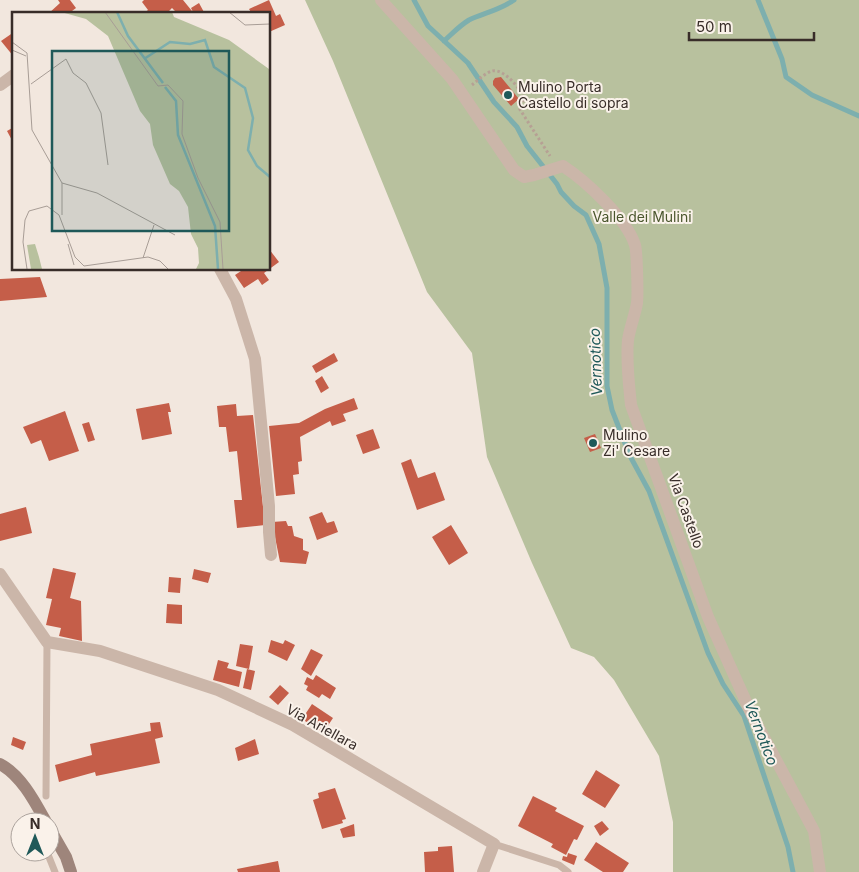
<svg xmlns="http://www.w3.org/2000/svg" width="859" height="872" viewBox="0 0 859 872" font-family="Inter,sans-serif">
<rect width="100%" height="100%" fill="#f2e7de"/>
<path fill="#b8c19e" d="M305 0H859V872H673V822L659 756 614 680 594 657 571 648 532 563 487 457 472 353 427 292 333 61Z"/>
<g fill="none" stroke-linecap="round" stroke-linejoin="round">
<path stroke="#7dafae" stroke-width="5" d="M414 0 428 26 468 63 494 102 517 127 527 146 557 184 561 192 574 206 586 215 599 244 607 288V386L612 410 630 456 649 491 708 653 723 684 744 716 788 847 793 872
M758 0 782 59 786 77 812 95 859 116
M444 41C452 34 459 26 469 20 484 13 500 10 514 0"/>
</g>
<path fill="#c55e49" d="M58 0H70L76 8 72 11 75 14H48L60 3Z
M144 0H183L192 11 188 14H178L172 8 166 14H143L148 10 142 2Z
M269 0 276 16 280 14 285 25 269 32V14H252L249 9Z
M199 3 205 14H194L191 8Z
M14 32V57L1 41Z
M501 77 519 99 511 106 493 85V81L495 78Z
M14 127V144L7 131Z
M269 249 279 262 264 273 269 280 262 285 258 279 244 288 235 275 244 269H269Z
M40 277 47 297 0 301V279Z
M334 353 338 361 316 373 312 366Z
M322 376 329 388 321 393 315 381Z
M354 398 358 409 343 414 346 421 332 426 330 421 300 437 302 461 298 462 299 474 293 475 295 494 276 496 269 426 299 423 325 409Z
M169 403 171 412H168L172 434 142 440 136 409Z
M236 404 237 416 253 415 265 525 237 528 234 500H242L237 451 229 452 226 427H219L217 406Z
M65 411 79 451 49 461 41 440 31 444 23 427Z
M89 422 95 440 88 442 82 424Z
M373 429 380 448 363 454 356 435Z
M595 434 601 448 590 452 584 438Z
M411 459 418 478 435 472 445 500 417 510 401 463Z
M26 507 32 533 0 541V514Z
M322 512 327 523 334 521 338 532 317 540 309 517Z
M286 521 288 526H292L294 536 303 539V550L309 552 306 564 280 562 272 522Z
M451 525 468 553 449 565 432 537Z
M53 568 76 573 70 598 81 601 82 641 59 636 61 628 46 625 52 599 46 598Z
M194 569 211 573 208 583 192 579Z
M169 577 181 578 180 593 168 592Z
M167 604 182 605V624L166 623Z
M271 640 283 644 285 640 295 645 287 661 268 652Z
M240 644 253 646 249 669 236 666Z
M311 649 323 655 311 676 301 669Z
M218 660 229 663 227 668 242 672 239 687 213 680Z
M247 669 255 671 251 690 243 688Z
M316 675 336 688 330 699 322 694 319 698 306 690 308 686 304 684 307 677 313 680Z
M280 685 289 693 278 705 269 697Z
M312 704 333 718 323 733 302 719Z
M160 722 163 737 155 739 160 763 96 776 95 772 59 782 55 765 92 755 90 744 151 731 150 723Z
M13 737 26 742 23 750 11 745Z
M255 739 259 754 238 761 235 748Z
M596 770 620 785 605 808 582 794Z
M335 788 346 819 342 820 343 823 322 829 313 800 319 798 318 793Z
M533 796 557 808 555 811 584 826 577 840 574 839 566 855 551 847 553 844 518 826Z
M602 821 609 829 600 836 594 826Z
M354 824 355 836 343 838 340 829Z
M596 842 629 863 623 872H603L584 860Z
M452 846 454 872H425L424 852 438 851V847Z
M568 853 577 856 574 865 562 860 563 856 567 857Z
M278 861 280 872H238L237 869Z"/>
<g fill="none" stroke-linecap="round" stroke-linejoin="round">
<path stroke="#b6a094" stroke-width="3" stroke-dasharray="2.5 2.5" stroke-linecap="butt" d="M472 85C477 81 485 73 492 71 503 68 521 88 523 98 524 102 521 105 519 108L550 156"/>
<path stroke="#cbb6a9" stroke-width="7" d="M46 796 47 642
M494 844 559 865 568 872
M47 852 55 872"/>
<path stroke="#cbb6a9" stroke-width="12" d="M381 0 452 79 514 170 524 177 534 175 563 166C586 181 627 219 635 245 637 252 638 294 637 303 635 315 630 327 628 340 626 362 629 384 631 405L708 617 752 715 814 831 820 872
M0 85 14 75
M220 269 236 299 255 359 269 506V532L271 555
M0 574 47 642 100 651 218 690 293 725 494 844 483 872"/>
<path stroke="#9e857b" stroke-width="12" d="M0 764C21 775 35 802 46 822
M50 829 66 857 71 872"/>
</g>
<g fill="#1f5959" stroke="#faf2ea" stroke-width="2">
<circle cx="508" cy="95" r="5"/>
<circle cx="593" cy="443" r="5"/>
</g>
<g text-anchor="middle" stroke-width="4" stroke-linejoin="round" paint-order="stroke">
<g font-size="14" fill="#382d29" stroke="#faf2ea" text-anchor="start">
<text x="518" y="92">Mulino Porta<tspan x="518" dy="16">Castello di sopra</tspan></text>
<text x="603" y="440">Mulino<tspan x="603" dy="16">Zi' Cesare</tspan></text>
</g>
<g font-size="14" fill="#4a562d" stroke="#faf2ea">
<text x="642" y="222">Valle dei Mulini</text>
</g>
<g font-size="14" fill="#382d29" stroke="#faf2ea">
<text transform="translate(686 511) rotate(70)" y="5">Via Castello</text>
<text transform="translate(322 727) rotate(29)" y="5">Via Ariellara</text>
</g>
<g font-size="15" font-style="italic" fill="#1f5959" stroke="#faf2ea">
<text transform="translate(596 362) rotate(-92)" y="5">Vernotico</text>
<text transform="translate(761 733) rotate(69)" y="5">Vernotico</text>
</g>
</g>
<g transform="translate(12 12)">
<rect width="258" height="258" fill="#f2e7de"/>
<path d="M49 0H160L162 5 217 28 257 57V257H184L187 251 186 236 179 222 176 195 167 179 158 172 141 133 138 112 128 99 96 24 74 7ZM23 232 27 245 30 257H19L15 233Z" fill="#b8c19e"/>
<path fill="none" stroke="#7dafae" stroke-width="2.5" d="M105 0 116 24 151 71M132 47 158 30 178 32 193 28 202 55 233 76 241 106 236 138 245 154 258 165M153 75 164 89 166 123 203 214 206 257"/>
<path fill="none" stroke="#a89d96" stroke-width="1" d="M93 0 146 74 156 73 171 89 170 122 186 166 208 210 211 257M217 0 233 13 258 12M0 30 15 41 20 118 50 171V203M0 38 14 44M19 72 54 47 61 61 74 71 89 101 96 153M50 171 85 181 163 223M56 232 62 253M131 246 142 213M15 257 11 230 13 208 17 199 35 194 47 203 63 245 72 254 136 245 148 249 156 257"/>
<path fill="#1f5959" fill-opacity="0.15" stroke="#1f5959" stroke-width="2.5" d="M40 39H217V219H40Z"/>
<rect width="258" height="258" fill="none" stroke="#382d29" stroke-width="2.5"/>
</g>
<g transform="translate(35 837)"><circle r="24" fill="#faf2ea" stroke="#aca39d"/>
<path d="M0-4L9 19L0 12L-9 19Z" fill="#1f5959"/>
<text y="-8" font-size="14" font-weight="bold" text-anchor="middle" fill="#382d29">N</text>
</g>
<path d="M689 32v8h125v-8" fill="none" stroke="#382d29" stroke-width="2.5"/>
<text x="696" y="32" font-size="15" fill="#382d29" stroke="#faf2ea" stroke-width="4" paint-order="stroke">50 m</text>
</svg>
